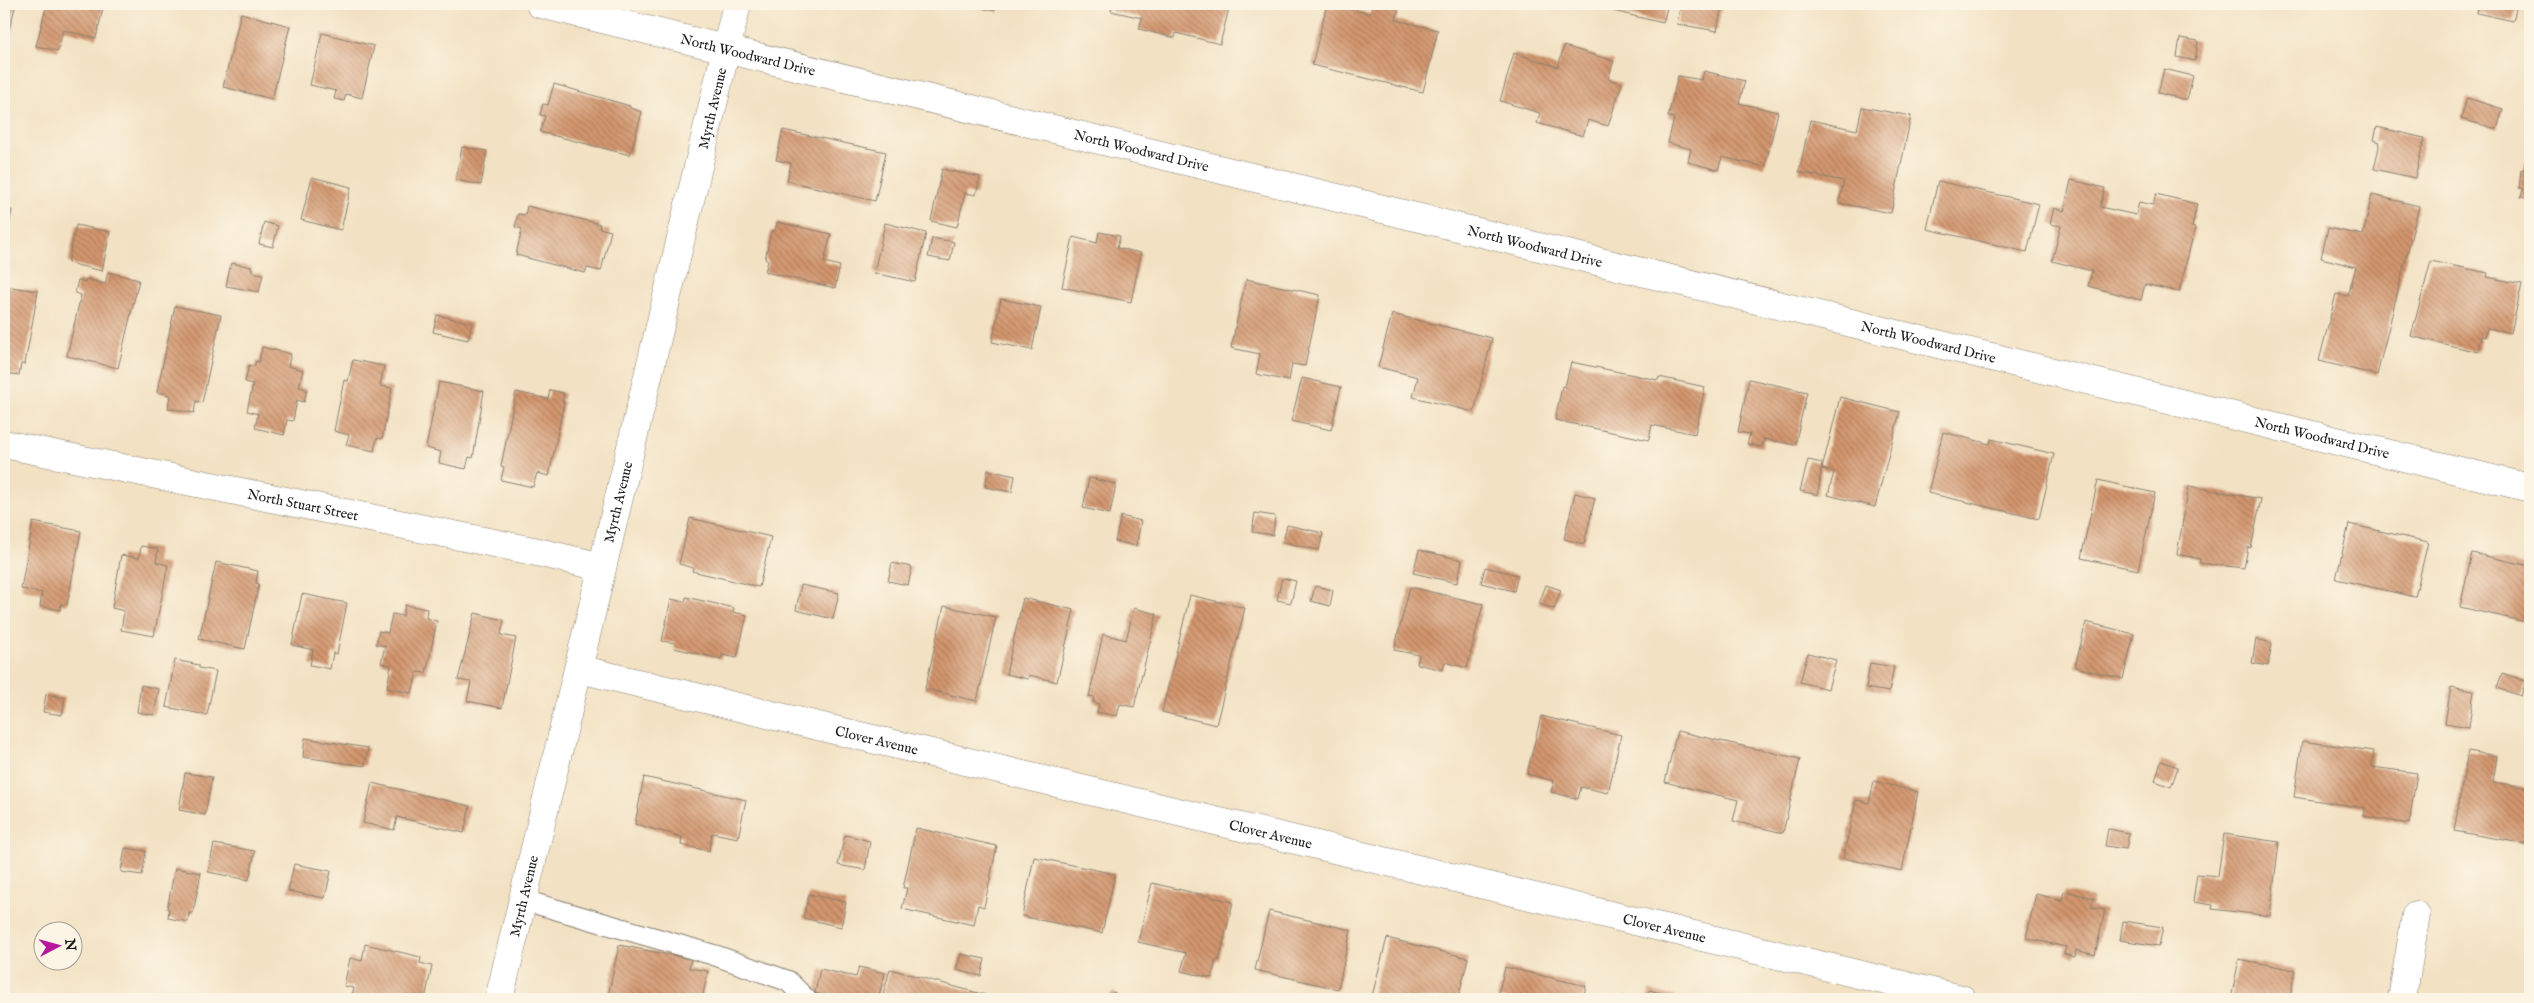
<svg xmlns="http://www.w3.org/2000/svg" width="2534" height="1003" viewBox="0 0 2534 1003" font-family="'IM FELL English',serif">
<defs>
<pattern id="building-back-hatch" width="6" height="6" patternUnits="userSpaceOnUse" patternTransform="scale(1.25)"><rect width="6" height="6" fill="#d3966e"/><path d="M-1 5l2 2M0 0l6 6M5-1l2 2" fill="none" stroke="#aa7a5a"/></pattern>
</defs>
<rect width="100%" height="100%" fill="#fcf5e5"/>
<filter id="ink" filterUnits="userSpaceOnUse"><feTurbulence type="fractalNoise" baseFrequency=".02" numOctaves="2"/><feDisplacementMap in="SourceGraphic" scale="10" xChannelSelector="R" yChannelSelector="G"/><feConvolveMatrix kernelMatrix="1 2 1 2 8 2 1 2 1" color-interpolation-filters="sRGB"/></filter>
<filter id="wash" filterUnits="userSpaceOnUse"><feTurbulence type="fractalNoise" baseFrequency=".0096" numOctaves="4" result="noise"/><feDisplacementMap in="SourceGraphic" scale="20" xChannelSelector="R" yChannelSelector="G"/><feGaussianBlur stdDeviation="1.12" result="paint"/><feColorMatrix in="noise" values="0 0 0 0 0 0 0 0 0 0 0 0 0 0 0 0 0 1.4 0 .05"/><feComposite in="paint" operator="in"/></filter>
<g filter="url(#wash)">
<rect width="100%" height="100%" fill="#f2e1c2"/>
<g id="blocks">
<path fill="url(#building-back-hatch)" d="M4 4H16L8 34 4 33Z
M47 4H104L96 38 63 30 58 51 36 46Z
M963 4H997L995 11Z
M1113 4H1230L1220 44 1176 33 1175 38 1139 29 1142 18 1111 11Z
M1327 4H1349L1357 6 1356 10 1370 14 1373 4H1400L1396 20 1438 30 1423 92 1312 65Z
M1615 4H1668L1663 23 1613 11Z
M1681 4H1722L1717 31 1677 24Z
M2479 4H2517L2513 21 2477 13Z
M241 13 290 26 272 99 223 87Z
M322 33 374 46 362 98 346 94 344 101 334 99 336 91 310 85Z
M2180 38 2198 41 2195 61 2177 57Z
M1564 46 1614 61 1608 79 1622 83 1608 126 1588 120 1583 136 1537 123 1540 113 1500 101 1514 53 1558 67Z
M2164 69 2193 76 2187 100 2158 93Z
M1704 71 1745 81 1739 103 1778 112 1765 167 1722 157 1718 170 1688 162 1691 149 1668 143 1674 118 1668 117 1678 76 1702 80Z
M554 84 630 106V108L642 112 630 155 540 132 545 116 540 115 543 104 548 105Z
M2467 98 2503 109 2497 129 2461 119Z
M1862 107 1911 116 1891 213 1839 203 1844 181 1799 172 1810 120 1857 130Z
M2377 127 2424 138 2415 178 2374 169 2380 142 2374 140Z
M783 130 886 152 875 201 787 181 791 163 776 160Z
M462 147 487 151 481 185 456 180Z
M2526 161 2530 162V199L2521 197 2523 189 2519 188 2521 170H2524Z
M942 169 980 177 976 195 965 193 957 227 931 221Z
M312 177 351 187 341 230 301 220Z
M2071 180 2105 188 2100 207 2136 215 2139 202 2153 205 2156 194 2197 204 2192 227 2195 228 2179 292 2145 284 2141 300 2088 286 2092 271 2052 261 2061 226 2050 224 2054 208 2064 211Z
M1938 181 2039 204 2027 252 1927 229Z
M2372 195 2419 206 2377 375 2319 361 2336 294 2348 296 2356 267 2321 258 2328 228 2363 235Z
M527 206 600 224 599 228 611 231 601 271 587 268 585 273 516 255 522 229 515 227 518 214 525 215Z
M4 209 12 210 6 240H4Z
M264 222 278 226 273 247 259 244Z
M777 222 831 234 824 262 840 266 835 288 765 272 768 261 765 259 771 231H775Z
M885 223 926 233 915 282 874 273Z
M76 225 110 232 102 271 68 263Z
M1099 232 1120 236 1117 248 1141 253 1131 302 1062 287 1073 237 1097 243Z
M932 238 954 242 950 261 928 257Z
M2431 261 2488 273 2487 277 2522 284 2511 333 2487 328 2485 337 2481 336 2478 352 2411 336Z
M231 263 252 267V272L263 274 259 292 226 286Z
M108 272 139 280 118 368 67 356 81 295 75 293 78 280 85 282 86 279 105 284Z
M1246 279 1320 295 1305 366 1292 364 1289 381 1256 374 1260 354 1231 348Z
M4 286 38 291 25 364H21L19 375 4 373Z
M1001 299 1041 307 1032 350 992 342Z
M175 306 221 315 202 403 196 401 194 413 168 408 170 395 157 392Z
M1392 314 1492 338 1474 412 1413 397 1418 377 1378 367Z
M437 315 472 323 468 340 433 332Z
M262 347 291 354 288 366 303 370 299 387 307 389 304 402 297 400 293 421 287 420 284 435 255 428 258 414 247 411 253 384 245 382 249 365 254 367 256 361 259 362Z
M353 360 384 366 380 386 392 388 382 439 377 438 374 451 346 445 349 435 334 431 344 380 348 381Z
M1571 362 1658 380 1659 377 1705 387 1695 434 1652 425 1649 440 1555 420 1562 386 1565 387Z
M1302 378 1341 387 1331 430 1291 421Z
M1749 379 1807 392 1795 445 1764 439 1762 447 1747 444 1750 434 1738 432Z
M439 382 484 391 473 458 469 457 466 469 439 463 441 452 426 448Z
M550 390 564 393 562 401 564 402 549 476 537 473 533 487 501 480 504 467 501 466 516 392 548 399Z
M1840 397 1900 412 1875 507 1828 495 1834 472 1822 469Z
M1943 432 1990 444 1991 439 2054 454 2039 519 1928 493Z
M1808 460 1822 463 1818 495 1800 491Z
M988 470 1015 476 1012 492 985 487Z
M1089 478 1116 484 1110 514 1083 508Z
M2098 480 2155 493 2138 570 2081 558Z
M2189 486 2261 499 2251 548 2248 547 2244 568 2199 563 2200 559 2177 554Z
M1575 493 1595 498 1584 544 1564 539Z
M1255 513 1275 516 1273 535 1252 532Z
M1121 516 1141 521 1136 546 1115 541Z
M690 518 771 537 759 587 692 571 693 568 679 564Z
M33 522 81 531 67 605 61 604 60 610 40 606 42 593 21 589Z
M2349 524 2428 542 2415 597 2336 579Z
M1287 525 1323 533 1319 550 1283 542Z
M141 546 158 549 156 562 168 565 154 636 121 630 124 611 112 608 121 555 139 558Z
M1419 550 1462 560 1457 583 1413 573Z
M2472 553 2530 566V623L2460 607Z
M216 562 258 571 256 583 259 584 245 649 199 639Z
M892 563 912 567 908 585 888 581Z
M1485 567 1518 575 1514 591 1481 583Z
M1282 578 1296 581 1291 603 1277 600Z
M801 585 839 593 833 619 796 610Z
M1546 585 1561 590 1554 609 1539 604Z
M1315 586 1333 590 1330 606 1311 601Z
M1410 587 1483 604 1467 668 1445 662 1443 670 1417 664 1419 655 1394 650Z
M302 594 347 603 337 654 333 653 330 669 310 665 313 650 292 645Z
M1190 595 1245 608 1216 725 1162 712Z
M686 597 734 608 733 612 747 615 737 658 722 655 721 659 674 648 675 643 662 641 671 599 685 602Z
M1023 598 1074 610 1057 682 1029 675 1028 679 1006 674Z
M405 605 427 609 426 618 437 621 426 673 417 672 412 693 387 688 391 665 381 663 385 646 376 644 379 631 388 633 392 614 403 616Z
M944 606 996 617 977 701 925 689Z
M1134 608 1157 614 1134 707 1120 704 1117 716 1097 712 1099 704 1093 702 1094 697 1089 696 1103 634 1126 640Z
M475 613 504 620 501 635 516 638 502 708 467 701 471 682 458 680Z
M2086 622 2134 634 2123 679 2075 667Z
M2256 639 2272 643 2268 666 2252 663Z
M1808 653 1836 660 1828 689 1800 682Z
M175 660 199 665V668L216 671 207 715 166 707Z
M1870 663 1894 667 1889 692 1866 688Z
M2502 673 2526 681 2521 696 2497 688Z
M141 685 159 689 154 715 137 712Z
M2451 687 2474 691 2469 727 2445 723Z
M46 694 65 698 62 715 43 712Z
M1541 716 1621 735 1608 793 1581 787 1578 799 1551 792 1554 781 1527 774Z
M1677 731 1800 759 1783 833 1733 821 1738 800 1665 782Z
M305 738 368 748 365 766 303 757Z
M2302 741 2374 751 2372 767 2417 773 2409 824 2364 816 2365 808 2294 797Z
M2468 751 2497 756 2493 782 2530 788V826L2527 844 2454 831Z
M2161 761 2178 767 2171 787 2155 781Z
M185 773 212 777 205 815 179 810Z
M644 777 746 800 738 838 712 833 709 851 681 845 682 837 635 824Z
M1874 781 1918 792 1902 871 1843 858 1856 800 1869 803Z
M372 783 470 806 464 833 397 817 394 830 363 823Z
M916 828 997 846 984 907 978 905 974 925 902 909 907 888H903Z
M2108 829 2129 833 2126 849 2105 846Z
M2224 834 2279 842 2270 916 2212 909 2213 905 2193 902 2197 874 2218 876Z
M845 835 870 841 865 870 838 865Z
M214 844 255 851 249 880 208 872Z
M125 848 146 851 142 875 121 872Z
M1034 857 1115 874 1102 933 1022 916Z
M294 864 331 871 325 898 288 891Z
M175 868 201 873 193 913H189L188 922 168 918 169 909H167Z
M1152 883 1233 902 1219 960H1216L1212 978 1181 971 1186 953 1138 942Z
M2064 891 2094 898 2091 907 2105 910 2095 955 2076 950 2075 957 2064 954 2066 947 2026 938 2036 894 2062 900Z
M809 894 846 902 841 927 803 918Z
M1269 911 1351 930 1338 989 1255 970Z
M2123 921 2163 927 2159 946 2120 940Z
M1387 938 1468 958 1458 999H1385L1372 996Z
M365 944 421 957 420 963 432 966 425 999H351L354 988 344 986 350 958 362 961Z
M619 945 691 959 689 968 708 971 702 999H622L608 996Z
M961 954 985 959 981 976 956 970Z
M2239 959 2295 970 2290 999H2231Z
M859 967 885 973 878 999H839L815 993 820 969 856 977Z
M1505 967 1586 986 1583 999H1497Z
M890 969 1000 999H882Z
M1649 990 1684 999H1647Z
M1114 992 1121 999H1105Z
M1622 996 1635 999H1622Z"/>
</g>
</g>
<g filter="url(#ink)">
<use href="#blocks" fill-opacity="0" stroke="#877e6f" stroke-width="1"/>
<g fill="none" stroke-linecap="round" stroke-linejoin="round">
<g stroke="#877e6f" stroke-width="22">
<path id="service" d="M523 900 714 955 788 981 806 999"/>
</g>
<g stroke="#877e6f" stroke-width="29">
<g id="minor">
<path id="s1" d="M540 4 2530 488"/>
<path id="s2" d="M4 444 533 551 602 567"/>
<path id="s3" d="M579 669 1962 999"/>
<path d="M2402 999 2416 915"/>
</g>
</g>
<g stroke="#877e6f" stroke-width="29">
<g id="tertiary">
<path id="s4" d="M499 999 737 4"/>
</g>
</g>
<use href="#service" stroke="#fff" stroke-width="20"/>
<use href="#minor" stroke="#fff" stroke-width="28"/>
<use href="#tertiary" stroke="#fff" stroke-width="28"/>
</g>
</g>
<g text-anchor="middle" stroke-width="4" stroke-linejoin="round" paint-order="stroke">
<g font-size="14" fill="#1c1c1c" stroke="#fcf5e5">
<text dy="5" stroke="none"><textPath href="#s1" startOffset="214">North Woodward Drive</textPath></text>
<text dy="5" stroke="none"><textPath href="#s4" startOffset="916">Myrth Avenue</textPath></text>
<text dy="5" stroke="none"><textPath href="#s1" startOffset="619">North Woodward Drive</textPath></text>
<text dy="5" stroke="none"><textPath href="#s1" startOffset="1024">North Woodward Drive</textPath></text>
<text dy="5" stroke="none"><textPath href="#s1" startOffset="1429">North Woodward Drive</textPath></text>
<text dy="5" stroke="none"><textPath href="#s1" startOffset="1834">North Woodward Drive</textPath></text>
<text dy="5" stroke="none"><textPath href="#s4" startOffset="511">Myrth Avenue</textPath></text>
<text dy="5" stroke="none"><textPath href="#s2" startOffset="305">North Stuart Street</textPath></text>
<text dy="5" stroke="none"><textPath href="#s3" startOffset="306">Clover Avenue</textPath></text>
<text dy="5" stroke="none"><textPath href="#s3" startOffset="711">Clover Avenue</textPath></text>
<text dy="5" stroke="none"><textPath href="#s4" startOffset="106">Myrth Avenue</textPath></text>
<text dy="5" stroke="none"><textPath href="#s3" startOffset="1116">Clover Avenue</textPath></text>
</g>
</g>
<rect width="2534" height="1003" fill="none" stroke="#fcf5e5" stroke-width="20"/>
<g transform="translate(58 946) rotate(84)"><circle r="24" fill="#fcf5e5" stroke="#a29e95"/>
<path d="M0-4L9 19L0 12L-9 19Z" fill="#b5179e"/>
<text y="-8" font-size="14" font-weight="bold" text-anchor="middle" fill="#1c1c1c">N</text>
</g>
</svg>
